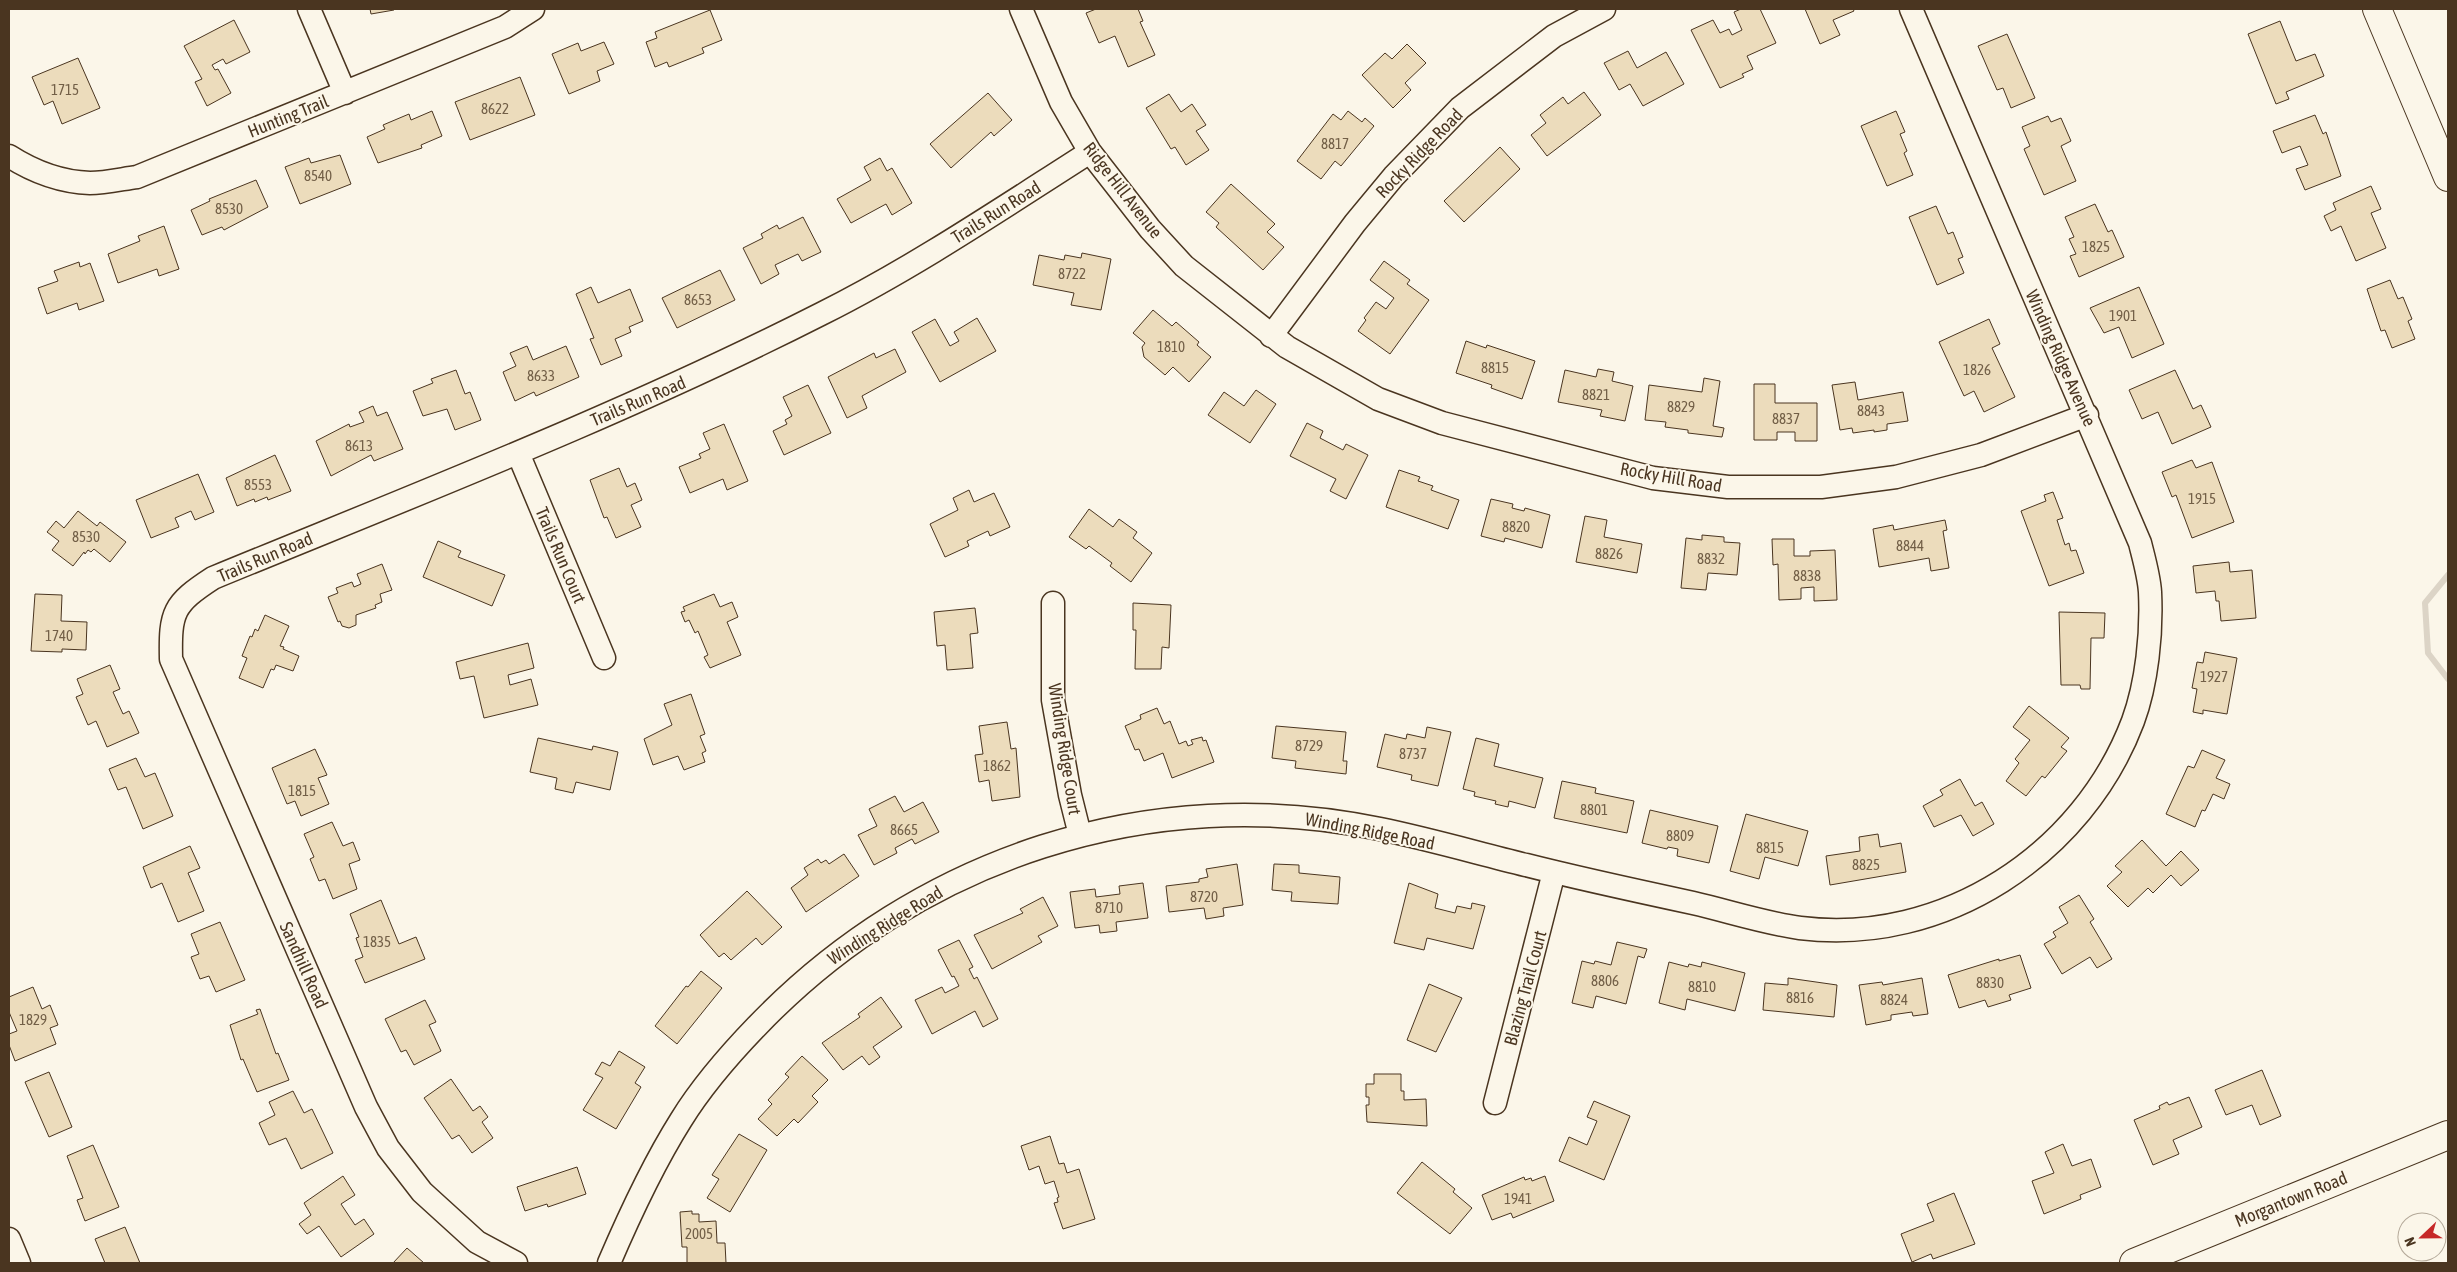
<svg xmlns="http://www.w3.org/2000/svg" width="2457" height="1272" font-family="'Asap Condensed',sans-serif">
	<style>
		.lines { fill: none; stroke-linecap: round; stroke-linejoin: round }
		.stream { stroke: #dcd4c6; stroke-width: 6 }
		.building { fill: #ecdcbc; stroke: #4a3520 }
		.minor-casing { stroke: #4a3520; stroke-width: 25 }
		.major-casing { stroke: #4a3520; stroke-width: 30 }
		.minor { stroke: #fbf6e9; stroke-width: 22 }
		.major { stroke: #fbf6e9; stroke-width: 28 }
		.labels { text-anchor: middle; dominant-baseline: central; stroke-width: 4; stroke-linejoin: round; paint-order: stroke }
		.number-label { font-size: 15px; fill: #725f47 }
		.street-label { font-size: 18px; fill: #4a3520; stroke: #fbf6e9 }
	</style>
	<rect width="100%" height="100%" fill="#fbf6e9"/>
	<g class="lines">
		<path class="stream" d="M2448,575L2425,603L2428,653L2448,679"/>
	</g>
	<path class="building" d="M370,9H394V10L371,14Z
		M1096,9H1138L1143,21L1140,22L1155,55L1128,67L1115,36L1099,43L1086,13Z
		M1741,9H1760L1776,43L1747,56L1753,69L1742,74L1744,77L1720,88L1691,30L1713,20L1720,33L1729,29L1732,35L1742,30L1734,12Z
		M1805,9H1853L1854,11L1833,20L1840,35L1820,44Z
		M710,10L722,40L702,48L704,53L669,67L667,62L655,67L646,42L657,38L655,32Z
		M234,20L250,52L226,64L223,59L212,65L215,70L218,69L231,93L207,106L195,82L202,79L184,46Z
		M2280,21L2296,61L2315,54L2324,76L2286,92L2289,99L2276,104L2248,34Z
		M2007,34L2035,98L2011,108L2003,88L1997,90L1978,46Z
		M604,42L614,64L597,71L600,81L569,94L552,54L578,43L581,51Z
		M1407,44L1426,63L1405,83L1411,90L1393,108L1362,75L1385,53L1392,59Z
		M1628,51L1637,68L1666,52L1684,84L1643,106L1630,84L1619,90L1604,63Z
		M78,58L100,108L62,124L53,101L44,105L32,77Z
		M520,77L535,115L470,140L455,102Z
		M1584,92L1601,115L1547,156L1531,135L1546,123L1540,115L1563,97L1568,104Z
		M988,93L1012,120L994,136L991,132L951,168L930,144Z
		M1169,94L1181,112L1192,104L1206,125L1196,131L1209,150L1186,165L1175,147L1171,149L1146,108Z
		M432,111L442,136L421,145L422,148L378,163L367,137L385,129L383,125L409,114L411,120Z
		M1348,111L1362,122L1365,118L1374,126L1341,166L1335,161L1321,179L1297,161L1333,114L1341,120Z
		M1896,111L1905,132L1900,134L1907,151L1904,153L1913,175L1887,186L1861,126Z
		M2315,115L2323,134L2326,132L2341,176L2305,190L2296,169L2308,165L2300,146L2282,153L2273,131Z
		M2048,116L2051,122L2061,118L2071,141L2061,146L2076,181L2044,195L2024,149L2030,146L2022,127Z
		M1500,147L1520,169L1464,222L1444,201Z
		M340,155L351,184L300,204L285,167L309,158L311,163Z
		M880,158L887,171L892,168L912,203L892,215L886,204L851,223L837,199L871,180L864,167Z
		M256,180L268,207L224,230L222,227L202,235L191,210L210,201L209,199Z
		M1231,184L1275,224L1267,232L1284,247L1263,270L1216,227L1219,223L1206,212Z
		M2371,186L2381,209L2371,213L2386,248L2356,261L2341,226L2331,231L2324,216L2336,210L2333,203Z
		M2095,204L2108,232L2112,230L2124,257L2079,277L2070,256L2076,254L2069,239L2074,237L2065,217Z
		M1936,206L1948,234L1953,232L1963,257L1958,259L1964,273L1937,285L1909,217Z
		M803,217L821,252L802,261L798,254L775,265L779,274L761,284L743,248L763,238L761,234L777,225L779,229Z
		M164,226L179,269L159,276L157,269L118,283L108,254L140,241L138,236Z
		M1082,253L1111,259L1101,310L1071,305L1074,293L1033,285L1039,255L1064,260L1065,255L1081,258Z
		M1384,261L1410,280L1407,284L1429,300L1390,354L1358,331L1366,320L1364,318L1376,302L1386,309L1394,298L1370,280Z
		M79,262L80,267L90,263L104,301L79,310L77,303L47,314L38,288L58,281L54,271Z
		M720,270L735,300L677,328L662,298Z
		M2390,280L2398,299L2403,297L2412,319L2408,321L2415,339L2392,348L2385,330L2381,331L2367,289Z
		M591,287L598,303L630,289L643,321L629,327L631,332L615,339L622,356L601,365L590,339L594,338L576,294Z
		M2139,287L2164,344L2132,358L2119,327L2104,333L2090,308Z
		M1153,310L1172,326L1176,322L1199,342L1197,345L1211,357L1189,382L1173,367L1165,375L1144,357L1142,347L1145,343L1133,333Z
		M977,318L996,351L940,382L912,332L935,319L950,346L959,341L954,332Z
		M1989,319L2000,344L1992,348L2015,397L1984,412L1974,391L1964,396L1939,342Z
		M1466,341L1486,348L1487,345L1535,361L1522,399L1491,388L1492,385L1456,373Z
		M527,346L533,360L566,346L579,377L536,396L534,392L515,401L503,372L516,366L510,353Z
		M895,349L906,372L862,396L867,408L847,418L828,377L874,353L876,358Z
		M1598,369L1614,372L1612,381L1633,386L1625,421L1600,416L1602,410L1558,402L1565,370L1596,377Z
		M456,370L465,394L470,392L481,420L455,430L447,409L423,416L413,391L433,383L431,379Z
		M2175,370L2193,409L2201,405L2211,427L2172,444L2158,412L2142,419L2129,390Z
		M1704,378L1720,381L1713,426L1724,428L1722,437L1688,433V430L1665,427L1666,422L1645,420L1649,385L1702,392Z
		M1855,382L1858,400L1903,392L1908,421L1887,424V430L1874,432V430L1853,433L1852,428L1840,430L1832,385Z
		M1754,384H1775V403H1817V441H1795V432H1777V440H1754Z
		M808,385L831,433L784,455L773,431L787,424L785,420L792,416L783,397Z
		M1256,390L1276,404L1250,443L1208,415L1224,392L1244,406Z
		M373,406L377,416L387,412L403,449L374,461L371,455L331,476L316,441L349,424L350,427L364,422L359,412Z
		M1307,423L1323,431L1320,438L1343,450L1346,444L1368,455L1346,499L1330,491L1336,479L1290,456Z
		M724,424L748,481L727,490L723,479L690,493L679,467L701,458L699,454L710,449L703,433Z
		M275,455L291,491L268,500L267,497L255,502L254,499L237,506L226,478Z
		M2192,460L2196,468L2212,462L2234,522L2192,538L2176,495L2172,497L2162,472Z
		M619,468L627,487L635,483L642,500L631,505L641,527L616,538L607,517L604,518L590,480Z
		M1399,470L1420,477L1418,481L1433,486L1431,490L1459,500L1448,529L1386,507Z
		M198,474L214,512L195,520L191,511L175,518L179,527L151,538L136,500Z
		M969,490L974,502L994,493L1010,527L990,536L988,531L967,541L969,546L945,557L930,524L958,510L953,498Z
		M2053,492L2063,518L2057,520L2065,545L2069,543L2071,551L2076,550L2084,573L2049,586L2021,511L2046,501L2044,495Z
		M1491,499L1513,504L1512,508L1524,511L1525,508L1550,515L1542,548L1505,538L1504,542L1481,536Z
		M1089,509L1113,527L1119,519L1137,532L1133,538L1152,553L1131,582L1110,566L1112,563L1089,546L1086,549L1069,537Z
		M78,511L97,526L100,522L126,542L110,562L94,549L91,552L88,550L85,554L84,552L73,566L52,550L59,541L47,532L56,521L64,528Z
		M1585,516L1607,520L1604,537L1642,544L1637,573L1576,562Z
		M1945,520L1947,530L1943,531L1949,568L1931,571L1929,558L1879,567L1873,529L1893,525L1894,530Z
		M1702,535L1724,537V542L1740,543L1737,575L1708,573L1706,590L1681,588L1686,538L1702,540Z
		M1772,539H1794V556H1810V551L1835,550L1837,600L1814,601V587L1801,588V599L1779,600L1778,564L1773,565Z
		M438,541L461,551L458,557L505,575L492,606L423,577Z
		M2229,562L2230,572L2252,570L2256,618L2221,621L2219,601H2216L2215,591L2196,593L2193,566Z
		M382,564L392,590L380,594L382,602L375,605L376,608L356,615V625L349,628L342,626L340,621L338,622L328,597L338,593L336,588L352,582L354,587L361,584L357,574Z
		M35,594L62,595L61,621L87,622L86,650L62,649V652L31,651Z
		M714,594L720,607L732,602L738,617L727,622L741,655L710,668L704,657L708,655L698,631L695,633L689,620L685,622L681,612L685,611L683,607Z
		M1133,603L1171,605L1169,648L1162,647L1161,669H1135L1136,630H1133Z
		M975,608L978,633L970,634L973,668L947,670L945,645L937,646L934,612Z
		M2059,612L2105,613L2104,638H2091L2090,689H2081L2080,685H2061Z
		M265,615L289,626L280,646L284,647L283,649L299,656L293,671L276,665L274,670L271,669L263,688L239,678L247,658L242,656L250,636L252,637L255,629L258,631Z
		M528,643L534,668L508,675L510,685L531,679L538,705L484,718L474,676L460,679L456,662Z
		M2205,652L2237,658L2227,714L2203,710V714L2193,712L2197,689L2192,688L2197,662L2203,663Z
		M110,665L120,689L113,692L123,714L129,711L139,733L107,747L96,721L88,725L76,697L83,694L77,679Z
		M691,694L705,734L700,736L706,751L702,753L705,762L684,770L678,756L653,765L644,739L672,725L664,704Z
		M2029,706L2069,738L2061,747L2067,751L2045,778L2042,776L2026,796L2006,781L2019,763L2015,759L2030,740L2013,727Z
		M1157,708L1164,724L1170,721L1179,744L1186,741L1188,746L1193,744L1191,740L1202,737L1203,741L1206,740L1214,762L1172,778L1163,753L1144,761L1139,749L1135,750L1125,726L1141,719L1140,715Z
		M1007,722L1011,749L1016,748L1020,797L992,801L989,780L979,782L975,755L983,754L979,726Z
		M1276,726L1346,732L1343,761H1347L1346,774L1295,768L1296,761L1272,758Z
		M1427,727L1451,732L1438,786L1411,780L1412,775L1377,767L1385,734L1406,739L1407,734L1425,738Z
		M538,738L592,750L593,746L618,752L610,790L576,782L573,793L555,789L557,778L530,772Z
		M1476,738L1499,744L1494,766L1543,778L1535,808L1509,801L1508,807L1495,804L1496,801L1474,796L1475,792L1463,789Z
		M315,749L327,775L318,778L329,804L301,816L295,801L287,804L272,768Z
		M2202,750L2225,760L2216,778L2230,784L2224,799L2213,794L2205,811L2202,810L2195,827L2166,814L2188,766L2194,768Z
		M136,758L145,777L155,773L173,816L143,829L126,787L118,790L109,769Z
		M1960,779L1975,806L1982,802L1994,824L1973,836L1961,815L1934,827L1923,806L1943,795L1940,790Z
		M1562,781L1596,788L1595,793L1634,801L1627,833L1554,818Z
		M895,796L904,812L923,802L939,832L915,844L912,839L895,848L897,853L874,865L858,835L877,826L869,809Z
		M1650,810L1718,826L1709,863L1677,856L1678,849L1668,847L1667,849L1642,843Z
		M1746,814L1808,831L1798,866L1765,857L1759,879L1730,871Z
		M332,822L343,846L353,842L360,860L349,864L357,889L333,899L325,879L319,881L310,859L314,857L304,834Z
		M1878,834L1880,847L1901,843L1906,872L1830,885L1826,856L1860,851L1859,837Z
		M2142,840L2166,866L2181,851L2199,870L2181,886L2171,875L2153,893L2148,888L2128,907L2107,886L2122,872L2115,866Z
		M190,846L200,868L188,873L204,911L178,922L162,883L151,888L143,867Z
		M844,854L859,876L806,912L791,888L808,875L804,868L818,859L821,863L826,860L829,864Z
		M1237,864L1243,905L1223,908L1224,916L1206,919L1204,908L1169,912L1166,886L1199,882V879L1208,877L1206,869Z
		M1274,864L1299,865V873L1340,877L1338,904L1291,901L1292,892L1272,890Z
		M1143,883L1148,918L1116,922L1117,931L1100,933L1099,925L1075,928L1070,892L1095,889L1096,897L1120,894L1119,886Z
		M1409,883L1438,894L1435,908L1455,913L1457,906L1471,909L1472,903L1485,906L1473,949L1427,938L1424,950L1394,943Z
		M747,891L782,927L762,945L756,938L731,960L724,953L719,957L700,935Z
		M2079,895L2094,919L2090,922L2112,959L2097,968L2090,957L2062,974L2044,944L2056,937L2053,932L2068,923L2059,907Z
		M1043,897L1058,926L1038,936L1042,942L992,969L974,935L1023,913L1020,909Z
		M381,900L399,944L416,937L425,959L365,983L355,960L363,957L356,938L359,937L350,914Z
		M220,922L245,980L216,992L209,976L200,979L191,957L199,954L191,934Z
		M959,940L973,967L969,969L974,979L977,977L998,1019L983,1027L975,1011L932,1034L915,1000L942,987L945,993L959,986L954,976L952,977L938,950Z
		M1617,942L1647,949L1644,958L1638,956L1626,1004L1596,996L1593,1008L1572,1003L1582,961L1594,964L1595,961L1611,965Z
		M2020,955L2031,988L2009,995L2011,1000L1988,1007L1985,1000L1959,1008L1948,975L1999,959V961Z
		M1669,962L1688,967L1689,964L1701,967L1702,962L1745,973L1735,1011L1687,999L1685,1010L1659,1003Z
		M701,971L722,988L677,1044L655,1026L686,986L688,987Z
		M1788,978L1837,985L1834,1017L1763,1010L1765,983L1788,985Z
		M1922,978L1928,1014L1913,1016L1912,1012L1891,1015V1020L1866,1025L1859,985L1882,982L1883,985Z
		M1429,984L1462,998L1436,1052L1407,1040Z
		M33,987L42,1009L50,1005L58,1025L50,1028L56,1044L15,1061L9,1045V1034L17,1031L9,1012V997Z
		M881,997L902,1027L873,1047L880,1057L869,1065L862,1056L843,1070L822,1043L860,1017L858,1014Z
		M425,1000L436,1022L429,1025L441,1051L414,1065L406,1050L401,1052L385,1019Z
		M260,1009L276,1054L278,1053L289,1080L257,1092L243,1059L241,1060L230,1025L258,1014L256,1010Z
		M619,1051L645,1067L635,1083L641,1087L616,1129L583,1110L603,1078L595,1074L602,1062L610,1066Z
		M802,1056L828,1080L812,1096L818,1102L798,1123L794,1119L777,1136L758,1119L772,1104L768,1100L789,1077L785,1074Z
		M2262,1070L2281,1116L2260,1125L2252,1105L2226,1115L2215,1090Z
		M49,1072L72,1127L49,1137L25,1082Z
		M1374,1074H1401V1091H1404V1100L1426,1099L1427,1126L1367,1122L1366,1105H1369V1097H1366V1084H1374Z
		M451,1079L473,1111L480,1106L488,1117L482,1122L493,1138L472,1153L459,1135L452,1139L424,1098Z
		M293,1091L304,1113L312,1109L333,1153L301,1169L286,1138L269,1145L259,1123L275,1115L269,1102Z
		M2189,1097L2202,1127L2173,1140L2179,1154L2153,1165L2134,1120L2160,1109L2159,1106L2167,1102L2169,1105Z
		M1594,1101L1630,1116L1604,1180L1559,1161L1569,1137L1587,1145L1597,1121L1587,1117Z
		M739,1134L767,1150L730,1212L707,1198L719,1179L712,1175Z
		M1050,1136L1059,1164L1064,1163L1067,1173L1079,1169L1095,1219L1063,1229L1054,1203L1058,1202L1057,1198L1059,1197L1054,1181L1045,1184L1039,1166L1029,1170L1021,1146Z
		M2063,1144L2072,1166L2091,1159L2101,1187L2080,1195L2081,1199L2044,1214L2032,1181L2054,1173L2045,1152Z
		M93,1145L119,1207L85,1221L77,1200L83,1198L67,1156Z
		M1422,1162L1455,1189L1453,1192L1472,1208L1450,1234L1397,1193Z
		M577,1167L586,1194L548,1207L547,1204L525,1211L517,1187Z
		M343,1176L355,1195L341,1204L355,1225L364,1219L374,1234L341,1257L319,1226L307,1234L299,1224L311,1215L304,1203Z
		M1545,1176L1554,1201L1513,1218L1511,1213L1492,1220L1482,1195L1524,1177L1525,1180L1531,1178L1532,1181Z
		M1954,1193L1975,1244L1933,1259L1931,1254L1912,1262L1901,1234L1934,1221L1927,1204Z
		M692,1211V1214H699V1222L716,1221L717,1243H725L726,1263H687V1247H682L680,1212Z
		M125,1227L140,1263H105L95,1239Z
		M407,1248L424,1263H393Z"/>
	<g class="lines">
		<defs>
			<path id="minor" d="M309,9L345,93
				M1021,9L1061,102L1090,152L1150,229L1184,266L1287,347L1378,399L1442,423L1653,478L1728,487H1821L1896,477L1981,455L2087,415
				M9,156C34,172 60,182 90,183C105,183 122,179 137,177L505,27L533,9
				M1271,336L1355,223L1394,176L1460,108L1554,36L1604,9
				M518,453L604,658
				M1053,603V700L1070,795L1080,835
				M1495,1103L1554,872
				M9,1239L19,1263
				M516,1263L477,1242L422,1192L388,1148L366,1107L171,659C170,612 173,604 213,578C417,494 624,414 821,314C915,267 1002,208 1090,152
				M609,1263C630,1214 652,1166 681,1120C702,1086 729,1055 757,1026C918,858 1150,781 1380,829C1429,839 1477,853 1526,865C1581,879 1637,891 1693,903C1728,911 1764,923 1800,928C1944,946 2083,854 2133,721C2147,683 2152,633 2150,592C2149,576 2144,559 2140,543L1911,9"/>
			<path id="major" d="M2377,9L2448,177
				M2134,1263L2448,1135"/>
		</defs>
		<use href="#minor" class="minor-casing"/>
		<use href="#major" class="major-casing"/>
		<use href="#minor" class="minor"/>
		<use href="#major" class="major"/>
	</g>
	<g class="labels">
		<g class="number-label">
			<text x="65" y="89">1715</text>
			<text x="495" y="108">8622</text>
			<text x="1335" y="143">8817</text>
			<text x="318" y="175">8540</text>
			<text x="229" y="208">8530</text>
			<text x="2096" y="246">1825</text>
			<text x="1072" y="273">8722</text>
			<text x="698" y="299">8653</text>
			<text x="2123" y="315">1901</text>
			<text x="1171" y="346">1810</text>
			<text x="1495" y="367">8815</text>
			<text x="1977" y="369">1826</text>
			<text x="541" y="375">8633</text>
			<text x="1596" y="394">8821</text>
			<text x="1681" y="406">8829</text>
			<text x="1871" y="410">8843</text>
			<text x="1786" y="418">8837</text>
			<text x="359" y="445">8613</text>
			<text x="258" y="484">8553</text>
			<text x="2202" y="498">1915</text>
			<text x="1516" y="526">8820</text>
			<text x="86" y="536">8530</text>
			<text x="1910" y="545">8844</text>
			<text x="1609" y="553">8826</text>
			<text x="1711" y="558">8832</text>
			<text x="1807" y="575">8838</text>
			<text x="59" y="635">1740</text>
			<text x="2214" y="676">1927</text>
			<text x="1309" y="745">8729</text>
			<text x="1413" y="753">8737</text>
			<text x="997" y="765">1862</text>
			<text x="302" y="790">1815</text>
			<text x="1594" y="809">8801</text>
			<text x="904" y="829">8665</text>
			<text x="1680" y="835">8809</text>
			<text x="1770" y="847">8815</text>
			<text x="1866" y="864">8825</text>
			<text x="1204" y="896">8720</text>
			<text x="1109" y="907">8710</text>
			<text x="377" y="941">1835</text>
			<text x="1605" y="980">8806</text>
			<text x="1990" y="982">8830</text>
			<text x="1702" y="986">8810</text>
			<text x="1800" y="997">8816</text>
			<text x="1894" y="999">8824</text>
			<text x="33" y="1019">1829</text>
			<text x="1518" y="1198">1941</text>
			<text x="699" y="1233">2005</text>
		</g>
		<g class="street-label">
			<text transform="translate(288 116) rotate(-22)">Hunting Trail</text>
			<text transform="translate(1419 153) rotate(-46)">Rocky Ridge Road</text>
			<text transform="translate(1123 190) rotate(52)">Ridge Hill Avenue</text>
			<text transform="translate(996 212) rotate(-32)">Trails Run Road</text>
			<text transform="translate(2061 358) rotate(66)">Winding Ridge Avenue</text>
			<text transform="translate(638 401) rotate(-23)">Trails Run Road</text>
			<text transform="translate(1671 477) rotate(10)">Rocky Hill Road</text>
			<text transform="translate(561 555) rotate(67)">Trails Run Court</text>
			<text transform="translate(265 557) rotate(-23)">Trails Run Road</text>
			<text transform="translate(1065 749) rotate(81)">Winding Ridge Court</text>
			<text transform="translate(1370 831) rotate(11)">Winding Ridge Road</text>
			<text transform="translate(885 925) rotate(-32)">Winding Ridge Road</text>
			<text transform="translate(304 965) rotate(66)">Sandhill Road</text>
			<text transform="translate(1525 988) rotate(-75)">Blazing Trail Court</text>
			<text transform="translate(2291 1199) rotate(-22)">Morgantown Road</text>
		</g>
	</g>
	<rect width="2457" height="1272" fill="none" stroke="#4a3520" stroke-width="20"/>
	<g transform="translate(2422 1237) rotate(248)"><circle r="24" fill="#fbf6e9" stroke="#b4a999"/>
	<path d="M0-4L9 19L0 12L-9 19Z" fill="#c62828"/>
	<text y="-8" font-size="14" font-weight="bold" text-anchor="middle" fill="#4a3520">N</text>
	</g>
</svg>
